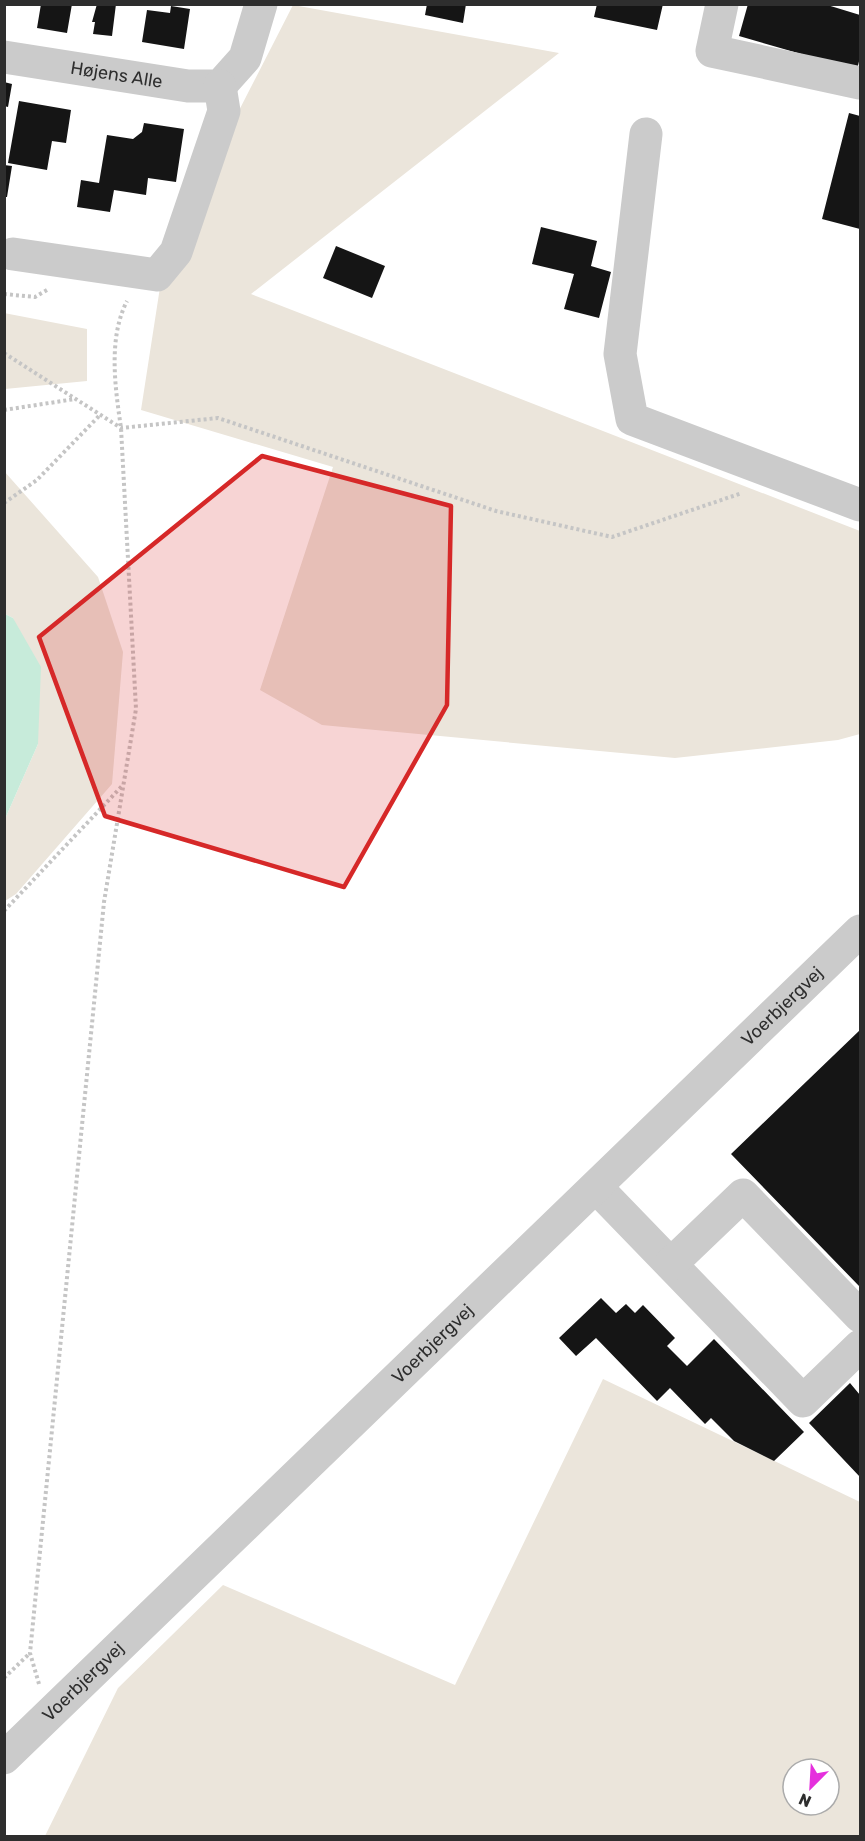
<svg xmlns="http://www.w3.org/2000/svg" width="865" height="1841" font-family="Rubik,sans-serif">
	<style>
		.green { fill: #ebe5db; fill-rule: evenodd }
		.water { fill: #c7ebda }
		.building { fill: #151515 }
		.lines { fill: none; stroke-linecap: round; stroke-linejoin: round }
		.path { stroke: #c5c5c5; stroke-width: 4; stroke-dasharray: 3 3; stroke-linecap: butt }
		.minor { stroke: #cbcbcb; stroke-width: 33 }
		.marked { fill: #d62828; fill-opacity: 0.2; stroke: #d62828; stroke-width: 4.5; stroke-linejoin: round }
		.labels { text-anchor: middle; dominant-baseline: central; stroke-width: 6; stroke-linejoin: round; paint-order: stroke }
		.street-label { font-size: 18px; fill: #2e2e2e; stroke: #fff }
	</style>
	<rect width="100%" height="100%" fill="#fff"/>
	<path class="green" d="M293,5L559,53L251,294L860,531V734L838,740L675,758L322,725L260,690L333,467L141,410L165,255Z
		M4,313L87,329V381L5,389Z
		M4,471L98,577L123,652L112,784L16,894L5,901V819L38,744L13,618L5,614Z
		M603,1379L860,1502V1836H45L118,1688L223,1585L455,1685ZM793,1769H829V1805H793Z"/>
	<path class="water" d="M5,614L13,618L41,667L38,744L5,819Z"/>
	<path class="building" d="M41,4H72L67,33L37,28Z
		M97,4H116L112,36L93,34L95,22H92Z
		M427,4H466L463,23L425,15Z
		M597,4H663L657,30L594,17Z
		M748,4H824L860,15V57L857,70L739,36Z
		M171,6L190,9L184,49L142,42L147,10L170,13Z
		M4,82L12,84L8,107L4,106Z
		M19,101L71,110L66,143L52,141L47,170L8,163Z
		M849,113L860,116V229L822,219Z
		M144,123L184,129L176,182L148,178L146,195L114,190L110,212L77,207L81,180L99,183L107,135L133,139L142,132Z
		M4,165L12,166L7,197H4Z
		M541,227L597,241L591,266L611,272L599,318L564,309L574,274L532,264Z
		M336,246L385,266L372,298L323,278Z
		M860,1030V1287L731,1154Z
		M601,1298L616,1313L626,1304L635,1313L643,1305L675,1338L667,1346L687,1366L714,1339L804,1432L774,1461L734,1441L711,1418L705,1424L670,1388L657,1401L596,1338L576,1356L559,1338Z
		M850,1383L860,1395V1477L809,1423Z"/>
	<g class="lines">
		<path class="path" d="M4,294L35,297L47,290
			M4,353L121,428L218,418L496,511L612,537L742,493
			M4,410L75,399
			M4,503L37,480L100,415
			M4,911L123,785
			M4,1678L29,1654
			M39,1684L30,1653L104,902L136,709L121,428C115,387 108,338 127,301"/>
		<g class="minor">
			<path d="M722,4L712,51L860,83"/>
			<path id="s1" d="M4,57L188,86H220L245,58L261,4"/>
			<path d="M646,134L620,354L632,419L860,505"/>
			<path d="M13,254L157,275L176,252L224,111L220,86"/>
			<path d="M596,1187L803,1401L860,1346"/>
			<path d="M671,1264L743,1195L860,1316"/>
			<path id="s2" d="M4,1758L860,931"/>
		</g>
	</g>
	<path class="marked" d="M262,456L451,506L447,705L344,887L105,816L39,637Z"/>
	<g class="labels">
		<g class="street-label">
			<text stroke="none"><textPath href="#s1" startOffset="114">Højens Alle</textPath></text>
			<text stroke="none"><textPath href="#s2" startOffset="1082">Voerbjergvej</textPath></text>
			<text stroke="none"><textPath href="#s2" startOffset="596">Voerbjergvej</textPath></text>
			<text stroke="none"><textPath href="#s2" startOffset="110">Voerbjergvej</textPath></text>
		</g>
	</g>
	<rect width="865" height="1841" fill="none" stroke="#2e2e2e" stroke-width="12"/>
	<g transform="translate(811 1787) rotate(204)"><circle r="28" fill="#ffffff" stroke="#ababab" stroke-width="1.5"/>
	<path d="M0-4.5L10 22L0 15L-10 22Z" fill="#e52fdd"/>
	<text y="-9" font-size="16" font-weight="bold" text-anchor="middle" fill="#2e2e2e">N</text>
	</g>
</svg>
